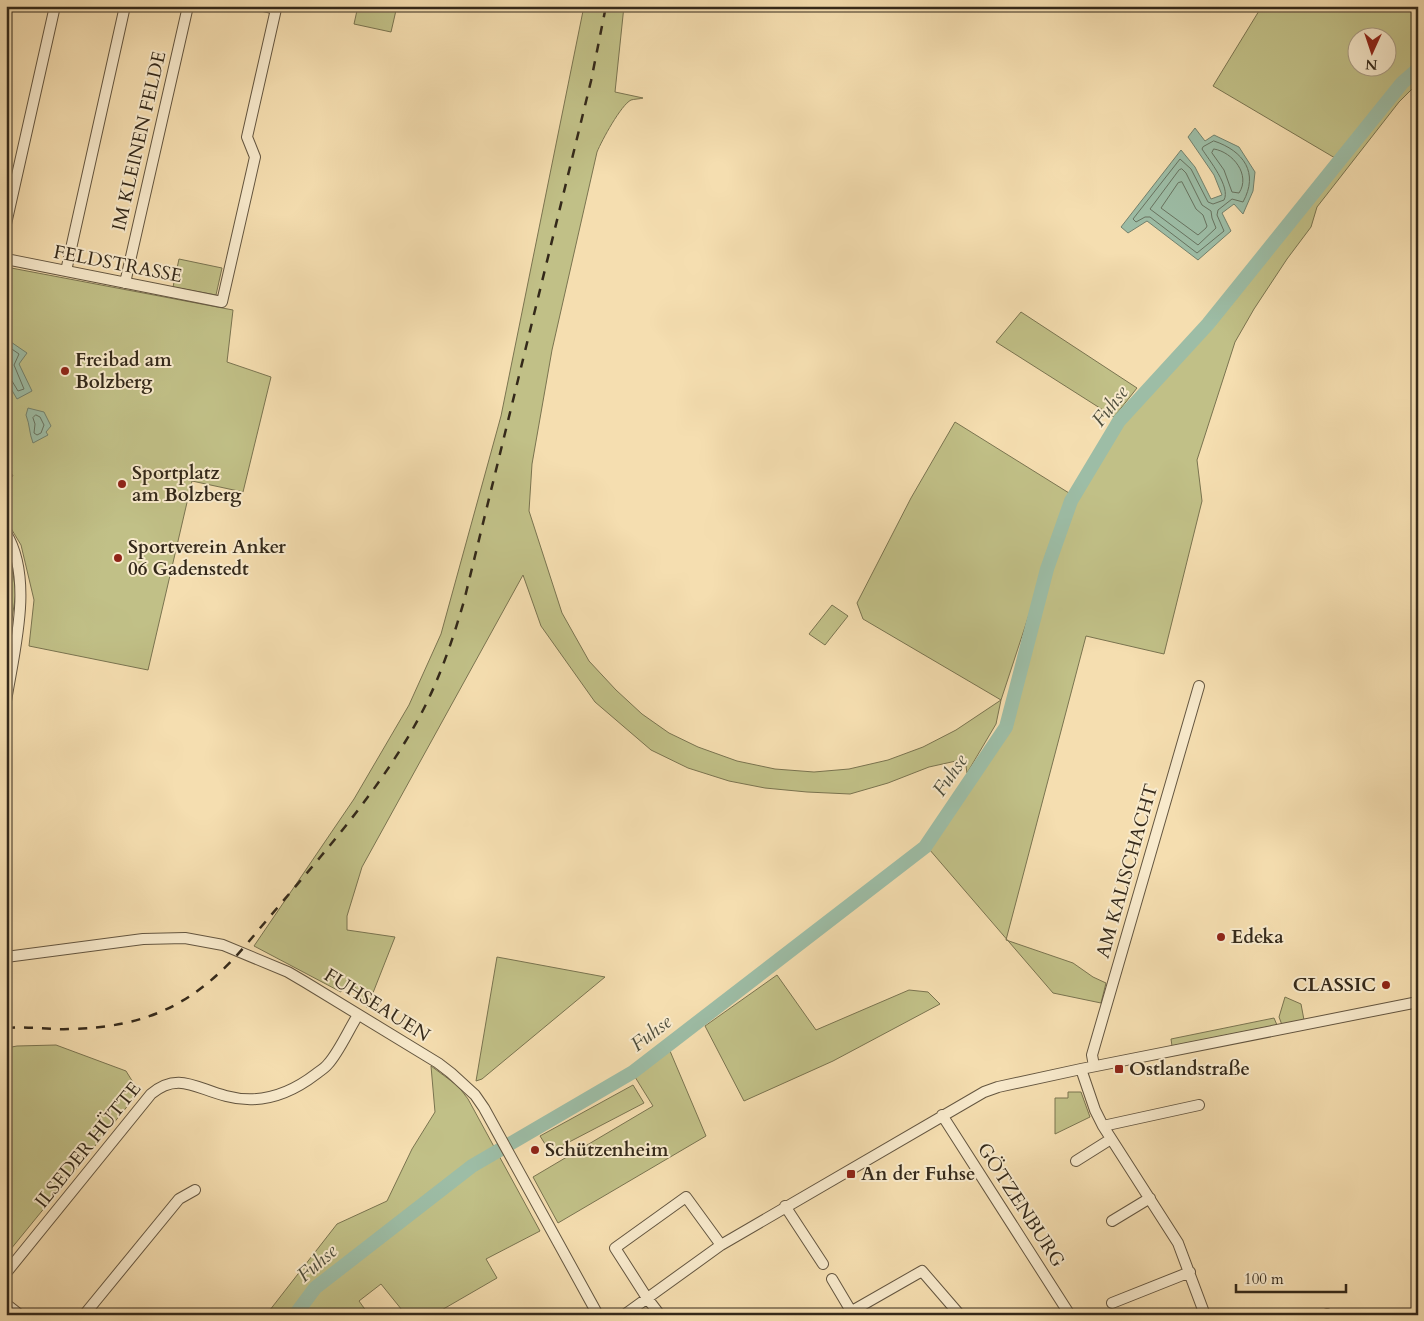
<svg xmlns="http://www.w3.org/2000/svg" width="1424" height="1321" font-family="Cardo,serif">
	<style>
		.green { fill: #c1c087; stroke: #7a7450; fill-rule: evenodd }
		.water { fill: #9dbda6; stroke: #73826e }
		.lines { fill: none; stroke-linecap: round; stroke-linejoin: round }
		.shore { stroke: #687360; stroke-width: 1 }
		.river { stroke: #9dbda6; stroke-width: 14 }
		.minor-casing { stroke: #645640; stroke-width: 12 }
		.minor { stroke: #f8eacc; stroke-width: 10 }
		.rail { stroke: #34291a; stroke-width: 2.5; stroke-dasharray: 9 9; stroke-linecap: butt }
		.poi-dot { fill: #8f2418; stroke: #f8eacc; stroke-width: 2 }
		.labels { text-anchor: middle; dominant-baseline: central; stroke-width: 4; stroke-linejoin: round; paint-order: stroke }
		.street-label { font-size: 19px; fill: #34291a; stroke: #f8eacc }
		.poi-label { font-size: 19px; font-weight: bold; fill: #34291a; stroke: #f8eacc; text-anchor: start }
		.water-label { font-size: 20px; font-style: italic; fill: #4e4e3d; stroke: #f8eacc }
	</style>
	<rect width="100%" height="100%" fill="#f5deb0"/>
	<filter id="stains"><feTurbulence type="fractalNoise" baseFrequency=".004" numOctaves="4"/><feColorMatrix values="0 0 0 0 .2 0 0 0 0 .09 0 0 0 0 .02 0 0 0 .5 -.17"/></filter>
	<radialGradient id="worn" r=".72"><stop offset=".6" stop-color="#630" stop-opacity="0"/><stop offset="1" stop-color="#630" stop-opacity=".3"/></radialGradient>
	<path class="green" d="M358,6H397L391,32L354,24Z
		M584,6H624L615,92L643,98C640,99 634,99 631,100C621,105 602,140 597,152L552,350L532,464L529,511L562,613L589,661L616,690L642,714L669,733L698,747L737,761L775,769L814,772L849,769L888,760L923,747L956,730L1001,700L863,619L857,603L911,498L955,422L1069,493L1001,700L996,724L967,773L965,759L929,767L888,783L850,794L807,792L765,788L729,781L688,768L651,750L595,702L541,626L523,575L362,867L347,916V930L395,937L367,1008L354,985L343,987L341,992L254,946L354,799L409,705L441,634L501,416Z
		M1262,6H1418V64L1408,73L1367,124L1335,158L1213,86ZM1356,38H1386V68H1356Z
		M1418,74V83L1399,102L1317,207L1311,227L1287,259L1254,309L1235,342L1197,460L1202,501L1164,654L1086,636L1006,940L1073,963L1093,977L1106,983L1101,1003L1053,993L929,849L1008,728L1051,571L1073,508L1125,420L1219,319L1348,154L1409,82Z
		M179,259L222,268L216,295L173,287Z
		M6,267L233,310L227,362L271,377L243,492L192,481L148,670L29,646L34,600L21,545L6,520V480L13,476L6,464Z
		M1021,312L1137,388L1114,417L996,342Z
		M6,544L9,549L16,592L6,659Z
		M832,605L848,616L825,645L809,634Z
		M497,957L605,977L482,1079L476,1081Z
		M777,975L816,1030L909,990L928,992L940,1004L833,1061L744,1101L705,1026Z
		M1285,997L1301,1004L1304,1020L1282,1025L1279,1017Z
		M1274,1018L1277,1025L1172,1046L1171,1039Z
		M56,1045L126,1071L139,1092L6,1255V1048L17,1046Z
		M670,1051L706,1136L558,1223L533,1177L653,1106L635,1077Z
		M431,1066L458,1086L468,1099L540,1231L486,1259L497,1278L433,1315H406L381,1284L359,1301L369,1315H266L337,1224L387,1201L412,1149L435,1112Z
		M633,1085L644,1103L550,1152L540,1136Z
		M1068,1092H1081L1090,1117L1055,1134V1098H1068Z"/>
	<path class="water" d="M1195,128L1205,141L1214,135L1239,147L1255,172L1253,191L1243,214L1234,204L1222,213L1231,231L1198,260L1147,221L1128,233L1121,227L1181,150L1195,167L1211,199L1222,195L1214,175L1188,137Z
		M8,340L27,353L19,364L32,391L17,399L6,380V341Z
		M28,408L44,412L51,426L46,432L48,435L33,443C29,433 30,425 26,415Z"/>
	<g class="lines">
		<path class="shore" d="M1214,141C1244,151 1259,173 1243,202L1232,199L1218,210L1217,215L1224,231L1197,253L1150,217H1145L1136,222L1133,219L1180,159L1191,169L1208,202L1213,204L1224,200C1231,187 1209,160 1202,149L1203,147Z
			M1214,149C1233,152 1251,175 1239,193L1232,192L1224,170L1212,153Z
			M1182,169L1186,173L1202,205L1211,211L1212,218L1216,228L1198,245L1150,209L1179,170Z
			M1182,182L1196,209L1203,215L1207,226L1206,228L1198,235L1161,208L1178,183Z
			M6,345L19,354L14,365L24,389L18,391L12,381L6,379
			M36,415L40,417L44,425L41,433L37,435L34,433L35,424L33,418Z"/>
		<path class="river" d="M295,1315L315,1288L472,1166L633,1072L925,847L1006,727L1047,569L1071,501L1119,421L1208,324L1402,83L1418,69"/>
		<defs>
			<path id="minor" d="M6,224L55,6
				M6,259L222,302L255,157L247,137L276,9L263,6
				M66,271L125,6
				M125,283L188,6
				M6,533C34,579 14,651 6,701
				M6,957L143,939L185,938L223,945L288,972L305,982L438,1063L451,1073L475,1095L484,1108L598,1315
				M1094,1066L1092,1055L1199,686
				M1081,1069L1095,1110L1103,1126L1178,1243L1205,1315
				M942,1115L1070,1315
				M1103,1126L1199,1105
				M1076,1161L1111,1139
				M785,1206L823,1264
				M1112,1221L1150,1198
				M6,1273L151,1094C178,1071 197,1089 226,1096C259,1105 290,1094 316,1074C320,1071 325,1068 328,1064C339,1052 349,1029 358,1015
				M832,1279L851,1311
				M1112,1303L1190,1272
				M6,1304L20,1315
				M84,1315L179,1199L195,1190
				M624,1315L721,1245L984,1092L998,1087L1081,1069L1418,1002
				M660,1315L647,1298L615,1248L686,1197L721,1245
				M845,1315L922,1271L960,1315
				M1325,1315L1327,1314"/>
		</defs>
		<use href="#minor" class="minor-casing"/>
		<use href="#minor" class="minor"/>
		<path class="rail" d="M6,1028C28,1026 49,1030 71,1029C149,1027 196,1003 246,945C307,871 376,799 421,714C440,678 453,639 464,601L591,81L606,6"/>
	</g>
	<g class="poi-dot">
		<circle cx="65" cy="371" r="5"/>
		<circle cx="122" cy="484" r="5"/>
		<circle cx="118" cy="558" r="5"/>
		<circle cx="1221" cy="937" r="5"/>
		<circle cx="1386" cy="985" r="5"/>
		<rect x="1114" y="1064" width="10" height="10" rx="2.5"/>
		<circle cx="535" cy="1150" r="5"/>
		<rect x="846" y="1169" width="10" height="10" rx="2.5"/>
	</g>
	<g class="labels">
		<g class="street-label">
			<text transform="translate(139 141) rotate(-77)">IM KLEINEN FELDE</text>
			<text transform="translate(118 264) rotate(11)">FELDSTRASSE</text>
			<text transform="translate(1127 871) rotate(-74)">AM KALISCHACHT</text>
			<text transform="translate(377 1005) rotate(32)">FUHSEAUEN</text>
			<text transform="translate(88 1145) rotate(-51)">ILSEDER HÜTTE</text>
			<text transform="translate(1021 1205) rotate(57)">GÖTZENBURG</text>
		</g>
		<g class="poi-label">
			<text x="75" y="360">Freibad am<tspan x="75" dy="22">Bolzberg</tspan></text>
			<text x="132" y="473">Sportplatz<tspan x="132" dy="22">am Bolzberg</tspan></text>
			<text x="128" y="547">Sportverein Anker<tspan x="128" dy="22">06 Gadenstedt</tspan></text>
			<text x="1231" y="937">Edeka</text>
			<text x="1376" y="985" text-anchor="end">CLASSIC</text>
			<text x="1129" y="1069">Ostlandstraße</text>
			<text x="545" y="1150">Schützenheim</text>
			<text x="861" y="1174">An der Fuhse</text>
		</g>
		<g class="water-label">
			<text transform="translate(1110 406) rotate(-52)">Fuhse</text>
			<text transform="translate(950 775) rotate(-56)">Fuhse</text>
			<text transform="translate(651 1033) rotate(-38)">Fuhse</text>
			<text transform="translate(317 1263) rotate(-41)">Fuhse</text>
		</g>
	</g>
	<rect width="1424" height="1321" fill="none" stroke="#f5deb0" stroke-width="25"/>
	<rect x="8" y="8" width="1409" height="1306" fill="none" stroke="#34291a" stroke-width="2.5"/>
	<rect x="12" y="12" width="1399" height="1296" fill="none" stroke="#34291a"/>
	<g transform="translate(1372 52) rotate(183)"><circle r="24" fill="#f8eacc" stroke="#aa9d85"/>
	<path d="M0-4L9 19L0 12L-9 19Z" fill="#8f2418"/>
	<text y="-8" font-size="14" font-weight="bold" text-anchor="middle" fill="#34291a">N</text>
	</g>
	<path d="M1236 1284v8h110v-8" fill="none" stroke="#34291a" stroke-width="2.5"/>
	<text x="1244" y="1284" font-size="15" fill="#34291a" stroke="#f8eacc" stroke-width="4" paint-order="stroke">100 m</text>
	<rect width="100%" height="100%" filter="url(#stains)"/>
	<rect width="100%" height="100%" fill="url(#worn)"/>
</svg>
